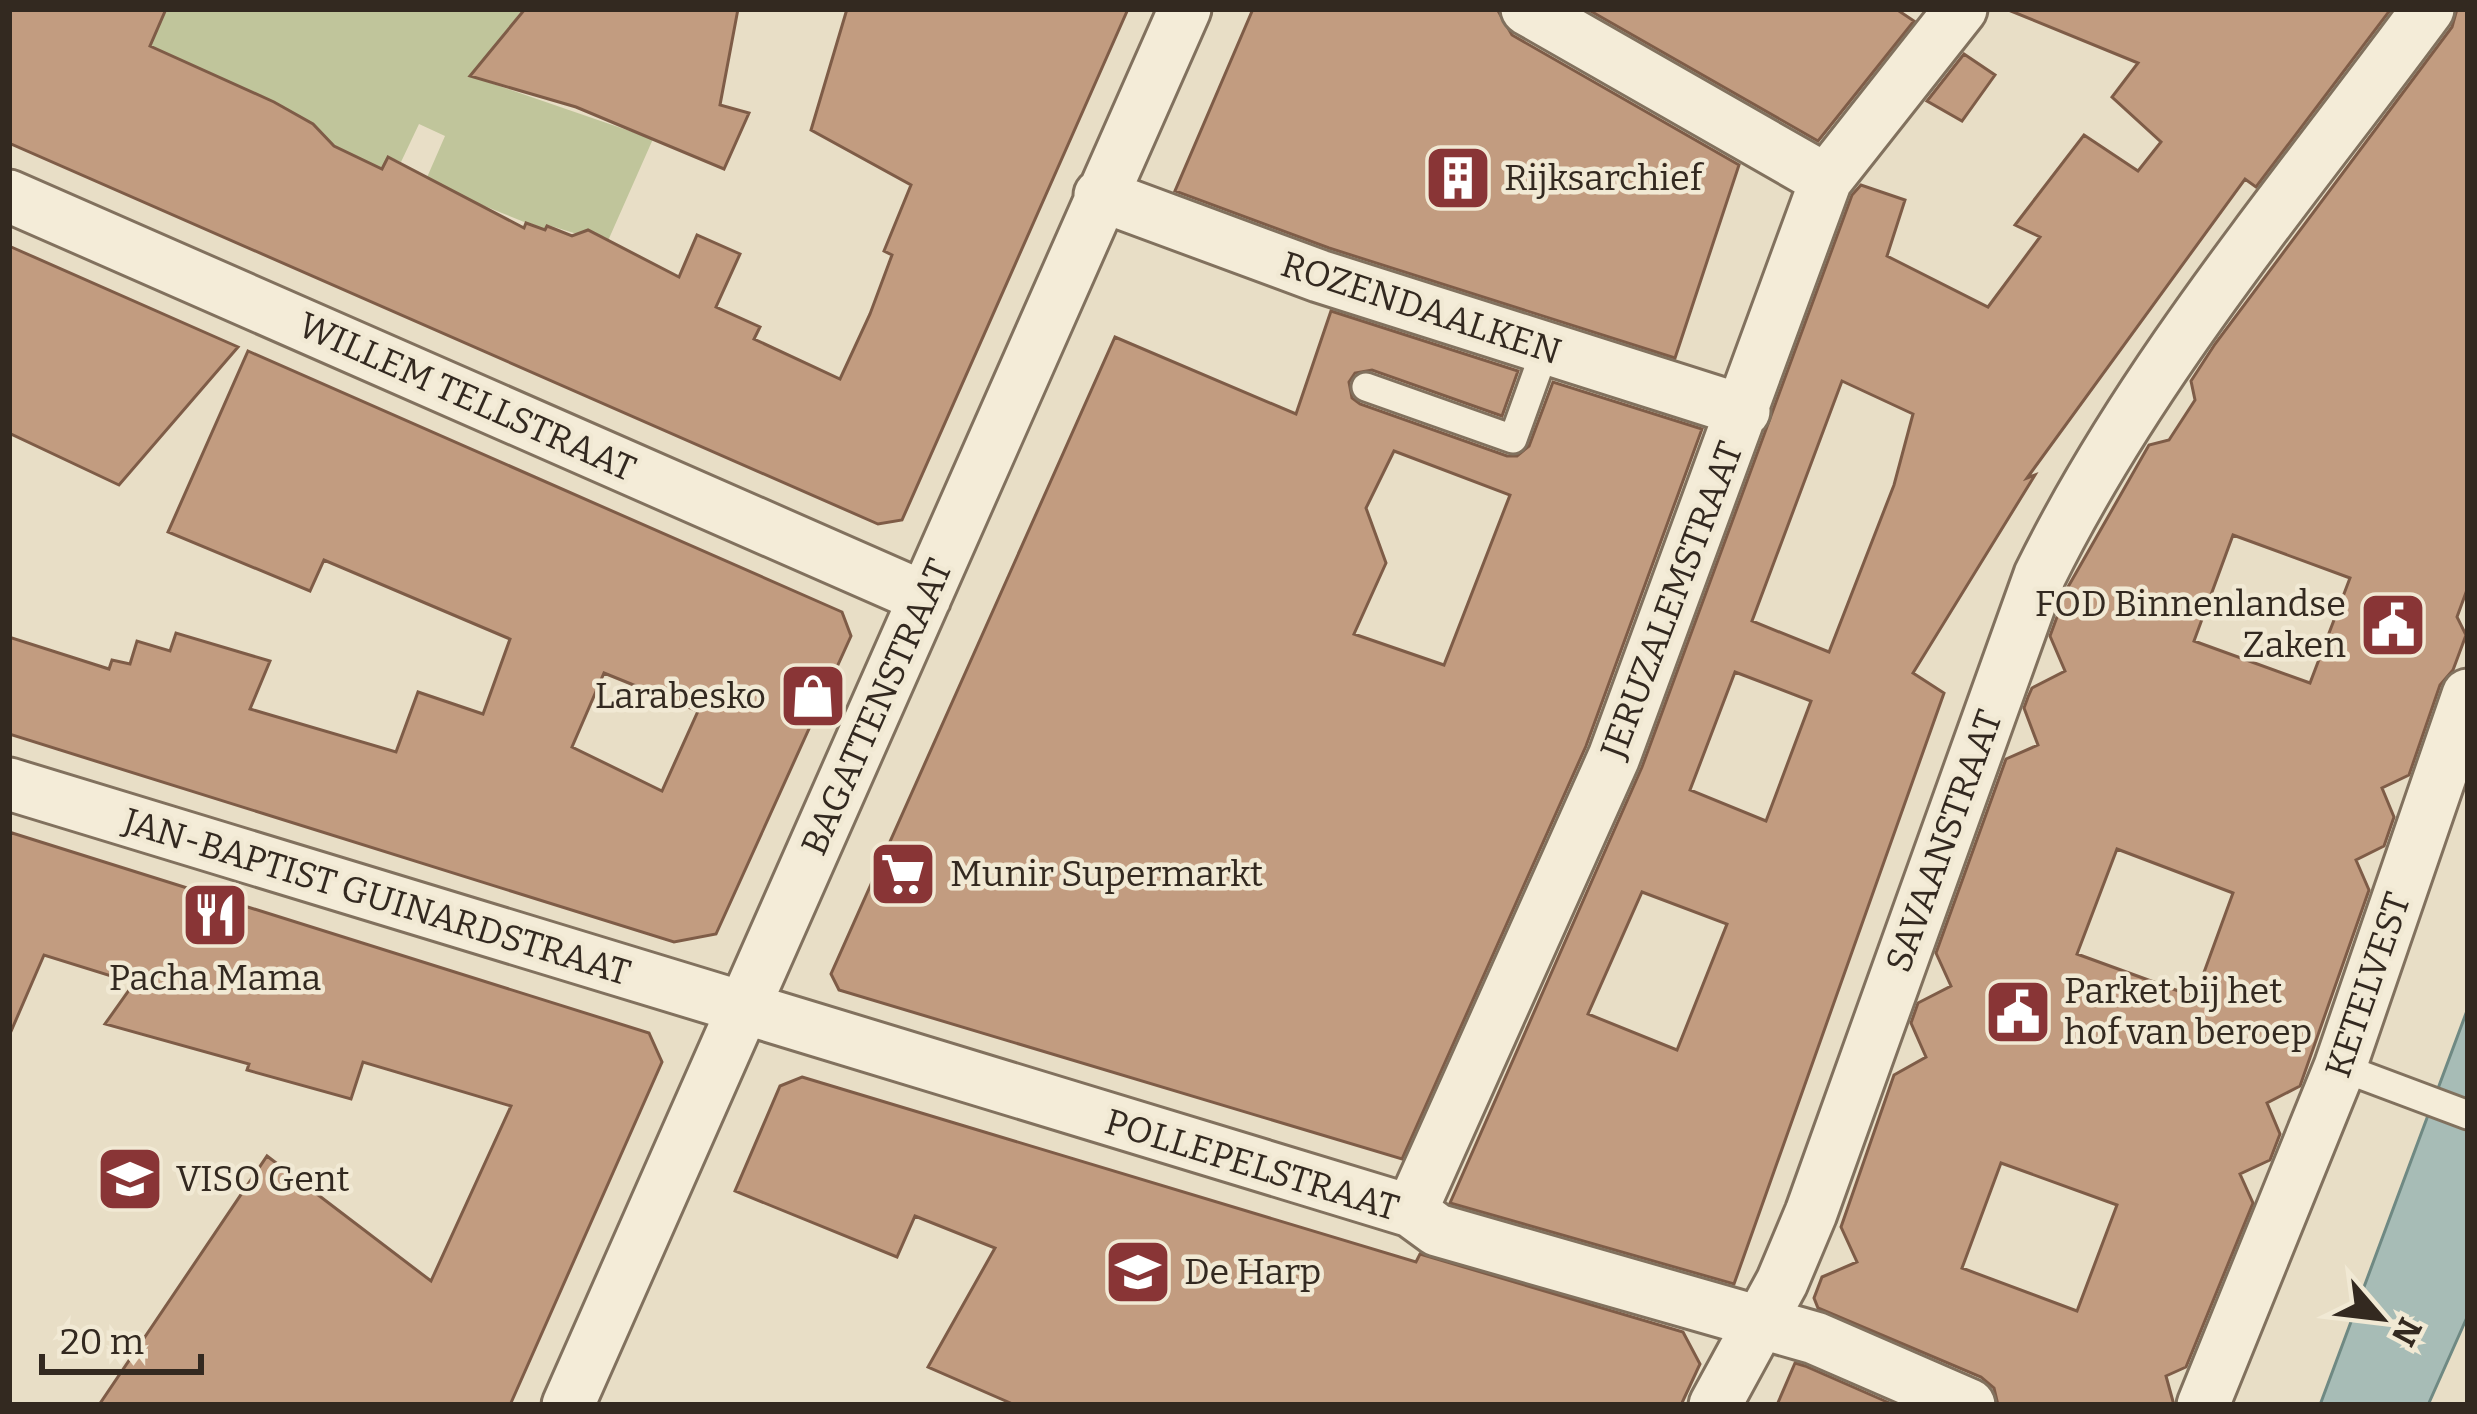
<svg xmlns="http://www.w3.org/2000/svg" width="2477" height="1414" font-family="Bitter,serif">
	<style>
		.green { fill: #c0c59b }
		.water { fill: #a7bcb6; stroke: #6f8983; stroke-width: 3 }
		.building { fill: #c29c80; stroke: #7e5c47; stroke-width: 3; fill-rule: evenodd }
		.lines { fill: none; stroke-linecap: round; stroke-linejoin: round }
		.lane-casing { stroke: #81715e; stroke-width: 33 }
		.street-casing { stroke: #81715e; stroke-width: 57 }
		.lane { stroke: #f4ecd8; stroke-width: 27 }
		.street { stroke: #f4ecd8; stroke-width: 51 }
		.labels { text-anchor: middle; dominant-baseline: central; stroke-width: 9; stroke-linejoin: round; paint-order: stroke }
		.poi-label { font-size: 36px; fill: #332920; stroke: #f1e9d4; text-anchor: start }
		.street-label { font-size: 36px; fill: #332920; stroke: #f1e9d4 }
	</style>
	<rect width="100%" height="100%" fill="#e8dec6"/>
	<path class="green" d="M167,9H523L470,76L653,139L607,243L589,230L577,234L548,225L544,230L425,182L445,136L419,124L401,162L387,156L381,172L344,155L307,120L267,119L157,78L167,54L150,46Z"/>
	<path class="water" d="M2468,1008V1315L2428,1405H2320Z"/>
	<path class="building" d="M9,9H166L150,46L274,102L313,124L334,146L382,169L388,157L524,228L526,223L545,230L547,226L572,236L588,230L679,277L697,235L740,254L716,307L760,327L754,339L840,379L870,314L892,255L884,251L911,185L811,130L847,9H1128L902,520L878,524L9,143Z
		M525,9H738L720,105L749,113L724,169L576,107L470,76Z
		M1253,9H1497L1512,35L1739,165L1675,358L1329,248L1175,191Z
		M1587,9H1896L1914,21L1818,141Z
		M2006,9H2391L2256,187L2245,179L2027,478L2035,475L1913,673L1944,693L1734,1284L1450,1203L1642,767L1852,195L1861,185L1905,200L1887,256L1988,307L2040,237L2015,225L2084,135L2138,171L2161,142L2112,97L2138,63ZM1842,381L1913,414L1894,485L1829,652L1752,621ZM1735,672L1811,701L1766,821L1690,790ZM1642,892L1727,924L1677,1050L1588,1014Z
		M2457,9H2468V587L2457,617L2466,635L2453,670L2440,685L2409,775L2382,788L2394,817L2384,846L2356,860L2369,890L2300,1086L2267,1103L2280,1134L2270,1160L2240,1174L2253,1203L2186,1367L2166,1376L2174,1405H1998L1994,1388L1981,1377L1818,1308L1814,1298L1822,1277L1857,1262L1841,1227L1894,1075L1926,1057L1911,1023L1918,1003L1951,986L1936,953L2006,759L2038,745L2024,708L2028,697L2032,688L2065,671L2050,636L2068,587L2149,445L2169,440L2195,400L2191,381L2215,344L2452,27ZM2233,535L2350,578L2310,683L2194,641ZM2117,849L2233,893L2195,997L2077,954ZM2001,1163L2117,1205L2077,1311L1962,1268Z
		M1964,54L1995,75L1962,121L1927,101Z
		M9,246L238,347L119,485L9,433Z
		M1331,311L1518,371L1502,416L1372,370L1355,373L1349,382L1352,398L1360,404L1507,456H1517L1529,446L1553,382L1702,429L1586,746L1402,1159L839,990L831,974L1115,337L1296,414ZM1394,451L1510,495L1444,665L1354,634L1386,563L1366,508Z
		M248,351L842,612L851,636L716,934L674,942L9,734V637L109,669L112,660L130,664L137,641L170,651L176,633L270,661L250,709L396,752L418,692L483,714L510,639L324,560L310,591L168,532ZM604,673L698,711L662,791L572,747Z
		M9,832L649,1033L662,1062L510,1405H99L267,1156L431,1281L511,1106L363,1062L351,1099L247,1070L249,1064L105,1024L134,983L44,955L9,1036Z
		M802,1077L1416,1262L1420,1254L1683,1332L1700,1364L1681,1405H1015L928,1367L995,1248L915,1216L897,1257L735,1191L780,1086Z
		M1795,1363L1805,1366L1894,1405H1777Z"/>
	<g class="lines">
		<defs>
			<path id="lane" d="M1366,387L1513,439L1545,350
				M2340,1067L2468,1115"/>
			<path id="street" d="M1527,9L1826,180
				M1100,195L1319,276L1744,411
				M9,196L925,598
				M9,784L1411,1211L1437,1230L1815,1338L1969,1405
				M1411,1211L1614,757L1826,180L1961,9
				M568,1405L1185,9
				M1715,1405L1782,1282L1811,1213L2040,575C2141,370 2293,192 2428,9
				M2203,1405L2340,1067L2468,695"/>
		</defs>
		<use href="#lane" class="lane-casing"/>
		<use href="#street" class="street-casing"/>
		<use href="#lane" class="lane"/>
		<use href="#street" class="street"/>
	</g>
	<defs>
		<symbol id="building-square" viewBox="-11 -11 22 22"><rect x="-9" y="-9" width="18" height="18" rx="4" fill="#893536" stroke="#f1e9d4"/><path d="M-4-6H4V6H1V3H-1V6H-4ZM-2.5-4.3h1.7v1.8h-1.7ZM.8-4.3h1.7v1.8H.8ZM-2.5-1h1.7V.8h-1.7ZM.8-1h1.7V.8H.8Z" fill="#fff"/></symbol>
		<symbol id="civic-square" viewBox="-11 -11 22 22"><rect x="-9" y="-9" width="18" height="18" rx="4" fill="#893536" stroke="#f1e9d4"/><path d="M-.6-6.5H3V-4.5H.6V-3L4-1V1h2V6H-6V1h2V-1L-.6-3ZM-1.2 2.5V6h2.4V2.5Z" fill="#fff"/></symbol>
		<symbol id="shop-square" viewBox="-11 -11 22 22"><rect x="-9" y="-9" width="18" height="18" rx="4" fill="#893536" stroke="#f1e9d4"/><path d="M-5-2.5h2.3a2.7 3.5 0 0 1 5.4 0H5L5.5 6h-11ZM-1.5-2.5h3a1.5 2.3 0 0 0-3 0Z" fill="#fff"/></symbol>
		<symbol id="supermarket-square" viewBox="-11 -11 22 22"><rect x="-9" y="-9" width="18" height="18" rx="4" fill="#893536" stroke="#f1e9d4"/><path d="M-6-5.5h2.5l.6 2H6L4.5 2H-2.5L-4.4-4H-6ZM-1.5 3.2a1.3 1.3 0 1 0 .1 0ZM3 3.2a1.3 1.3 0 1 0 .1 0Z" fill="#fff"/></symbol>
		<symbol id="restaurant-square" viewBox="-11 -11 22 22"><rect x="-9" y="-9" width="18" height="18" rx="4" fill="#893536" stroke="#f1e9d4"/><path d="M-5-6h1v4h1v-4h1v4h1v-4h1v5L-1.5 .5V6h-2V.5L-5-1ZM5-6V6H3V1.5H1.5Q1.5-4 5-6Z" fill="#fff"/></symbol>
		<symbol id="school-square" viewBox="-11 -11 22 22"><rect x="-9" y="-9" width="18" height="18" rx="4" fill="#893536" stroke="#f1e9d4"/><path d="M0-5L7-2L0 1L-7-2ZM-4 1L0 2.5L4 1V4Q0 6-4 4Z" fill="#fff"/></symbol>
	</defs>
	<g fill-rule="evenodd">
		<use href="#building-square" x="1420" y="140" width="76" height="76"/>
		<use href="#civic-square" x="2355" y="587" width="76" height="76"/>
		<use href="#shop-square" x="775" y="658" width="76" height="76"/>
		<use href="#supermarket-square" x="865" y="836" width="76" height="76"/>
		<use href="#restaurant-square" x="177" y="877" width="76" height="76"/>
		<use href="#civic-square" x="1980" y="974" width="76" height="76"/>
		<use href="#school-square" x="92" y="1141" width="76" height="76"/>
		<use href="#school-square" x="1100" y="1234" width="76" height="76"/>
	</g>
	<g class="labels">
		<g class="poi-label">
			<text x="1504" y="178">Rijksarchief</text>
			<text x="2346" y="604" text-anchor="end">FOD Binnenlandse<tspan x="2346" dy="41">Zaken</tspan></text>
			<text x="766" y="696" text-anchor="end">Larabesko</text>
			<text x="950" y="874">Munir Supermarkt</text>
			<text x="215" y="978" text-anchor="middle">Pacha Mama</text>
			<text x="2064" y="991">Parket bij het<tspan x="2064" dy="41">hof van beroep</tspan></text>
			<text x="176" y="1179">VISO Gent</text>
			<text x="1184" y="1272">De Harp</text>
		</g>
		<g class="street-label">
			<text transform="translate(1421 308) rotate(18)">ROZENDAALKEN</text>
			<text transform="translate(467 397) rotate(24)">WILLEM TELLSTRAAT</text>
			<text transform="translate(1672 600) rotate(-69)">JERUZALEMSTRAAT</text>
			<text transform="translate(877 707) rotate(-66)">BAGATTENSTRAAT</text>
			<text transform="translate(1944 841) rotate(-70)">SAVAANSTRAAT</text>
			<text transform="translate(377 897) rotate(17)">JAN-BAPTIST GUINARDSTRAAT</text>
			<text transform="translate(2368 985) rotate(-71)">KETELVEST</text>
			<text transform="translate(1252 1165) rotate(17)">POLLEPELSTRAAT</text>
		</g>
	</g>
	<rect width="2477" height="1414" fill="none" stroke="#332920" stroke-width="24"/>
	<g transform="translate(2381 1318) rotate(118)" stroke="#f1e9d4" stroke-width="9" paint-order="stroke">
	<path d="M0-9L21 45L0 30L-21 45Z" fill="#332920"/>
	<text y="-18" font-size="33" font-weight="bold" text-anchor="middle" fill="#332920">N</text>
	</g>
	<path d="M42 1354v18h159v-18" fill="none" stroke="#332920" stroke-width="6"/>
	<text x="60" y="1354" font-size="36" fill="#332920" stroke="#f1e9d4" stroke-width="9" paint-order="stroke">20 m</text>
</svg>
